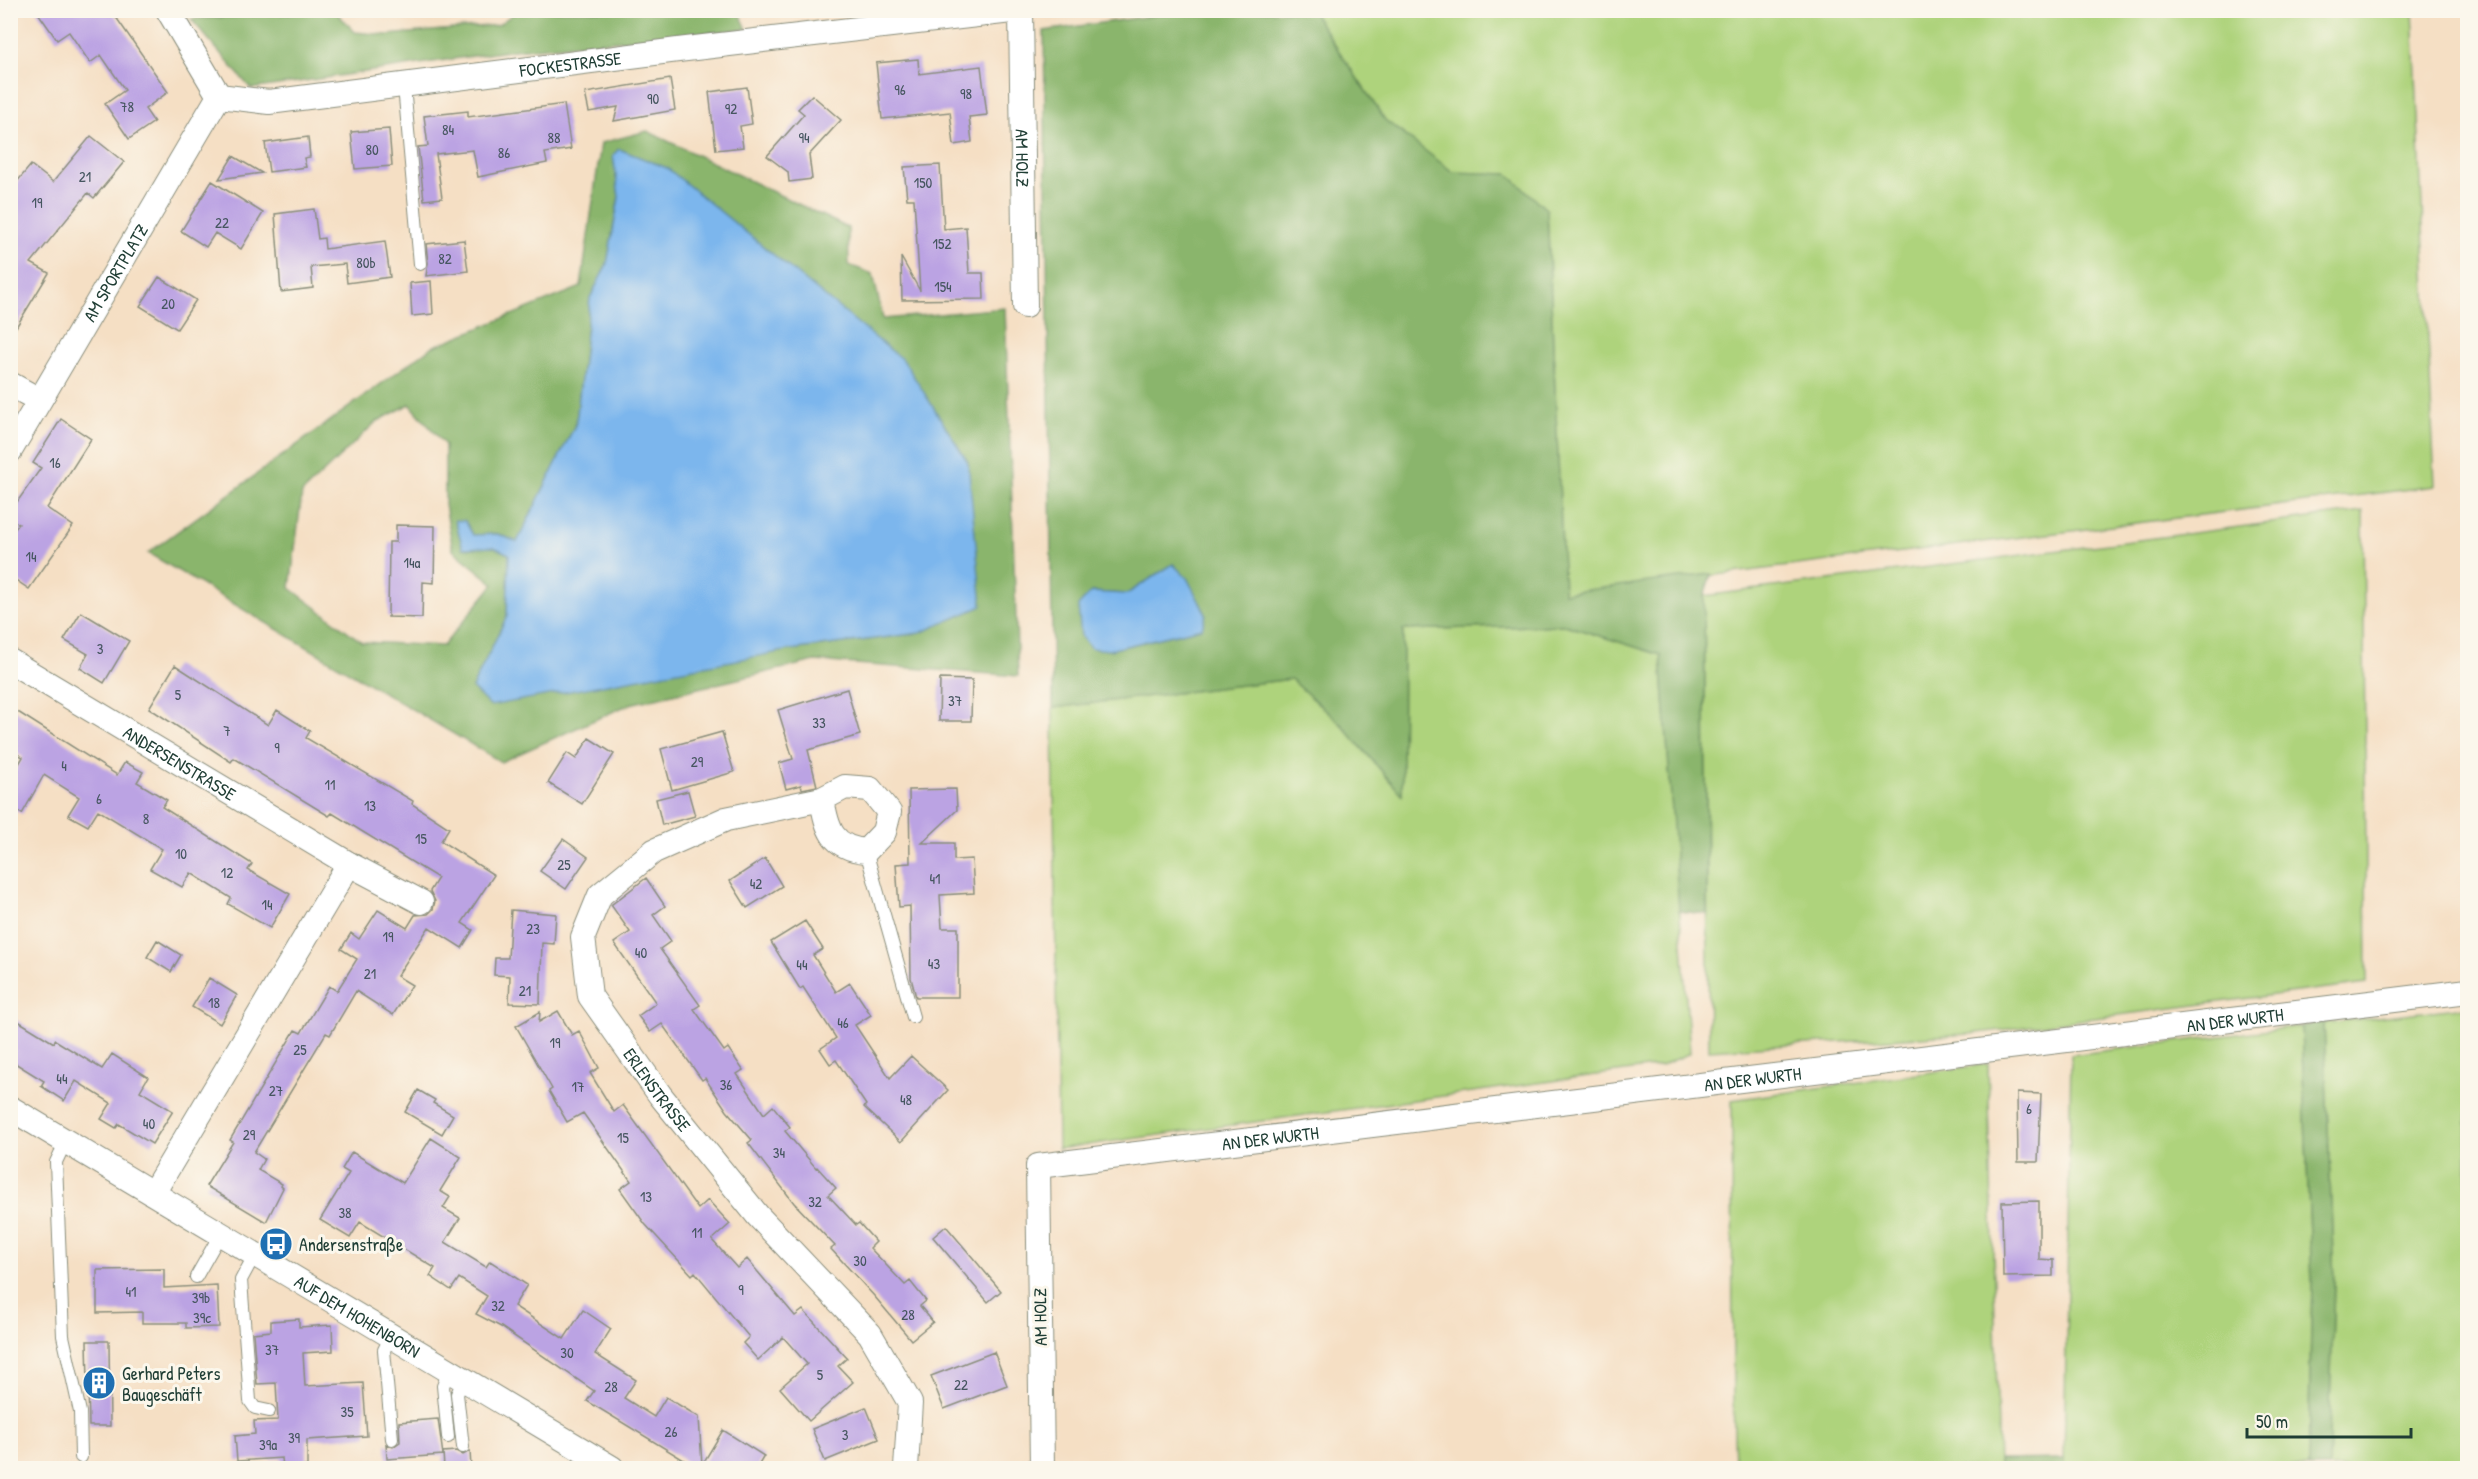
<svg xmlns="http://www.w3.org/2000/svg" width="2478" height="1479" font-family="'Patrick Hand',sans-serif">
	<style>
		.green { fill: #aed37c; stroke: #668858; stroke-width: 1.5 }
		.forest { fill: #8ab56c; stroke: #547950; stroke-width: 1.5; fill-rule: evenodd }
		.water { fill: #7bb6ed; stroke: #4d7a90; stroke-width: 1.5 }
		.building { fill: #bba3e3 }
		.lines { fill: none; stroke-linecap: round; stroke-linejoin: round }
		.lane-casing { stroke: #8a8e7c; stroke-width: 14 }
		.street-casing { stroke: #8a8e7c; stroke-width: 26 }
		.lane { stroke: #fff; stroke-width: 12 }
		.street { stroke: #fff; stroke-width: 24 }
		.labels { text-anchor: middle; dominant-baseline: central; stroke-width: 6; stroke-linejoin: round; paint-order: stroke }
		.number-label { font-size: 15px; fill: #465660 }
		.street-label { font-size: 18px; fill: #1f3d34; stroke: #fbf7ec }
		.poi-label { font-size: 18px; fill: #1f3d34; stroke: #fbf7ec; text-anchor: start }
	</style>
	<rect width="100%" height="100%" fill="#fbf7ec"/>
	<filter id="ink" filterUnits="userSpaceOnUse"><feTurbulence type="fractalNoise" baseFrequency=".0167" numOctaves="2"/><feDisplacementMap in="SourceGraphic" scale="12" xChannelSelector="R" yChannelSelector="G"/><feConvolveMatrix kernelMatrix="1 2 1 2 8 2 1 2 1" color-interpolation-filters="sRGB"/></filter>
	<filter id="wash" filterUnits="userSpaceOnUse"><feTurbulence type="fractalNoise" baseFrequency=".008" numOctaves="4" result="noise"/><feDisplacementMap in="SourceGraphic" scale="24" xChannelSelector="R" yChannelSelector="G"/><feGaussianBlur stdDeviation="1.35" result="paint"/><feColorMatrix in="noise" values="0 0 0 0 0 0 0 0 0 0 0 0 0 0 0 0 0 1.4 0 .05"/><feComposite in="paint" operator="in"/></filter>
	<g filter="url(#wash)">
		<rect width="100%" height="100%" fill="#f5dfc4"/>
		<path class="green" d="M1312,11H2413L2435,486L1564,594L1547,210L1507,174L1453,173L1385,120Z
			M2363,511L2367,983L1970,1034L1709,1050L1704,596Z
			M1565,625L1661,655L1690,1053L1661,1066L1058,1149L1053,708L1291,679L1342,725L1402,794L1403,630Z
			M2467,1007V1468H2328L2334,1283L2324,1023Z
			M2301,1026L2312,1281L2308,1468H2064L2071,1055Z
			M1988,1064L1999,1468H1735L1733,1397L1732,1100Z"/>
		<path class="forest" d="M738,10L747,29L514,50L251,89L191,19L296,13L298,11H335L355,32L387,35L498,25L517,11Z
			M1186,11H1312L1385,120L1453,172L1508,174L1547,210L1564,593L1711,574L1704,596L1707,914L1679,911L1661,655L1565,625L1403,630L1402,795L1342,725L1291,679L1053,708L1044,31ZM1173,564L1201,628L1109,650L1091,592L1127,594Z
			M647,131L848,228L849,265L873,274L883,319L1005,308L1018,676L815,661L630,704L501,762L148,553L432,347L581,287L601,143ZM613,155L920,633L790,650L472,688L507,616L509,554L494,547L463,548L465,521L473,535L498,534L517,542L576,423L590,298L607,264L619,196ZM410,404L445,445V505L453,550L494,584L443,646L362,642L290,588L302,493L376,422Z
			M2324,1023L2334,1283L2328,1468H2308L2312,1281L2301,1026Z
			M2064,1459V1468H1999V1460Z"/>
		<path class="water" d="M619,149L667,168L904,361L968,462L982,606L920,633L790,650L490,706L472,688L507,616L509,554L494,547L463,548L455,520L465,521L473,535L498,534L517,542L576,423L590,298L607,264L619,197L613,155Z
			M1173,564L1187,578L1206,614L1202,628L1109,650L1091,648L1081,636L1078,606L1091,592L1127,594Z"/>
		<g id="blocks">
			<path class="building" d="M36,10H111L168,92L145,109L154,122L129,139L105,104L125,90L101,55L90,63L69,32L57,40Z
				M918,59L919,74L981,66L987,115L969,117L972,142L954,145L950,112L882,119L876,63Z
				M670,79L675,110L614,121L618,107L589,112L585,93Z
				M747,87L752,124L740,126L743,147L716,150L709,92Z
				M812,95L841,120L809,155L812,179L789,182L788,172L767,156L804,114L798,109Z
				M564,104L571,149L545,153L547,163L478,177L473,150L436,154L442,198L424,200L418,147L428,146L424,116L468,111V117Z
				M389,129L392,166L355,169L351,132Z
				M91,136L124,162L94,198L88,193L31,263L49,273L10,337V190L31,165L53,182Z
				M308,137L310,157L304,158L306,167L269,172L265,143Z
				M233,156L262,173L219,179Z
				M940,165L944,229L966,227L969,273H983L984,299L902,300L901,257L920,291L914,199H907L904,167Z
				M212,181L263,213L241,249L215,233L206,247L181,231Z
				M314,209L318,239L324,238L325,249L385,241L390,277L347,283L345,264L311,267L313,288L281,292L275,214Z
				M464,240L468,271L426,276L428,263L426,244Z
				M159,277L196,300L177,329L140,306Z
				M431,281L433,314L412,316L410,283Z
				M61,419L91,439L47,508L73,526L29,589L10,576V535L19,524L10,518V512L41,468L33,463Z
				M396,525L435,526L434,583L423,582L422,618L388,617L389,542H396Z
				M81,612L129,641L104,683L80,668L88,654L64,640Z
				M175,665L268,725L277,710L310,731L306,738L413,801L412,804L449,828L441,841L494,875L462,923L473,930L462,948L429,927L397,976L412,985L393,1015L356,991L330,1035L326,1033L254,1152L264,1159L258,1170L282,1184L281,1186L283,1188L266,1222L206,1186L233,1142L230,1140L295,1030L301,1033L329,986L337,991L357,959L341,949L351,933L359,939L378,910L407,928L415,915L428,914L433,909L435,901L430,891L438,878L332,813L329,816L234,758L231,762L149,708Z
				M940,679L972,680L971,721H939Z
				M847,689L860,735L808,750L817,786L802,789L801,785L786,789L779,763L793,759L778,710Z
				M10,707L117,775L125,762L143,772L137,782L167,800L162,807L252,864L248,870L290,894L270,928L228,904L231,898L191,873L182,887L150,869L162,849L98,810L88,826L68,815L79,797L44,775L22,814L10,807V779L23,757L10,750Z
				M722,732L734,772L672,790L661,749Z
				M589,738L614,754L582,804L548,783L567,753L576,759Z
				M956,789L957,810L922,843H954V860L972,859L974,893L940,895L942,928H958V997H916L911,978L910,906L899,907L896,864L910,863L909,790Z
				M688,791L695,816L662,825L656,799Z
				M563,839L588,857L566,889L540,871Z
				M765,858L782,886L747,908L730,881Z
				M646,878L665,906L653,915L671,941L660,949L700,1005L694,1009L724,1051L728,1048L743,1070L737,1074L764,1114L773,1106L790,1127L785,1131L816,1168L817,1167L836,1188L828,1195L856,1225L859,1223L876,1242L870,1248L905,1285L910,1281L926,1301L920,1306L933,1322L911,1340L875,1297L831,1249L835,1246L794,1203L748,1143L752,1140L727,1111L705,1078L702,1080L662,1024L650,1032L638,1016L656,1003L614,943L630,932L611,905Z
				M511,910L556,914L554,944L542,943L540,1004L509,1003L510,976L494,975L495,958H508Z
				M805,921L823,949L813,955L836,992L850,983L871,1015L855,1025L890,1078L911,1056L948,1090L901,1142L864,1107L866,1105L836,1060L830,1064L820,1049L836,1038L803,987L800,989L771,942Z
				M157,940L181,955L171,972L147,957Z
				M209,978L237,995L220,1024L192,1007Z
				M558,1011L572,1035L579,1031L589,1049L599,1068L590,1073L614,1112L623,1105L698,1209L708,1200L730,1224L712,1240L737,1268L747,1259L795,1316L803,1310L847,1358L838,1366L853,1382L809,1421L780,1388L807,1364L783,1337L758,1360L743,1343L749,1337L695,1272L692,1275L645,1224L620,1189L631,1181L583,1113L567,1122L549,1091L552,1089L516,1026L540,1012L539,1022Z
				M10,1016L54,1043L55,1040L102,1069L112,1054L148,1077L140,1091L173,1111L152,1144L119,1124L116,1128L101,1119L111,1103L76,1081L64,1101L41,1086L44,1081L10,1060Z
				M418,1090L435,1100L433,1103L453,1115L442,1134L405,1112Z
				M2017,1093L2041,1094L2038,1162H2018Z
				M431,1138L461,1157L440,1191L450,1197L443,1208L460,1218L445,1242L486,1267L490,1261L527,1285L514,1306L564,1339L583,1310L611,1329L595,1354L636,1380L624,1398L654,1417L666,1397L699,1417L702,1465L723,1430L764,1456L757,1468H699L701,1466L694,1462L692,1465L587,1401L594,1391L501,1327L476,1314L487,1296L459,1278L451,1290L430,1276L435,1268L360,1222L350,1238L320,1220L349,1173L342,1169L352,1152L403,1183Z
				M2039,1201V1259L2053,1260V1276L2003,1277L2002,1202Z
				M946,1226L1001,1291L988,1302L933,1237Z
				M164,1269V1288L217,1285L219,1327L186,1328V1323H142V1312L97,1313V1270Z
				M299,1319V1327L332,1325L333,1351L303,1353L305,1386L363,1383L367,1436L307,1440V1466L283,1467L282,1458L237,1461L235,1436L255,1434L254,1421L278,1420L276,1383L257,1384L253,1333L271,1331V1321Z
				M87,1341H109L110,1426H89Z
				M994,1352L1007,1385L944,1409L931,1376Z
				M866,1407L879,1439L825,1461L812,1429Z
				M438,1419L443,1455L387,1459L386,1444L393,1447L400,1442L399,1422Z
				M456,1451L463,1455L470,1451L471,1468H444L443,1452Z"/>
		</g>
	</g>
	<g filter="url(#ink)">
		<use href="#blocks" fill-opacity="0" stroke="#8a8e7c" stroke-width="1.5"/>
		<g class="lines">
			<defs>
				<path id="lane" d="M404,86L420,264
					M866,851L913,1017
					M66,1141L56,1162L63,1336L80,1412L81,1457
					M255,1254L241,1280L250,1401L255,1408L269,1411
					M196,1277L221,1233
					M391,1336L384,1350L392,1439
					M448,1437L443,1386L449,1371
					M463,1447L457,1394L464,1379"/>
				<g id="street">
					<path d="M168,10L219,96"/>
					<path id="s1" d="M1021,10L1025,306"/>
					<path id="s2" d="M219,96L269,102L678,50L1020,10"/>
					<path d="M10,384L39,400"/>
					<path id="s3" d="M10,451L219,96"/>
					<path id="s4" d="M10,661L349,864L153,1193"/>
					<path id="s5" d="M822,799C827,829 832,848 866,851L884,832L889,812L870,789L845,787L822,799L726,819L654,851L600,895L583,937L590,996L660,1095L758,1216L870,1334L910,1403L906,1468"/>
					<path d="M349,864L421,902"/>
					<path id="s6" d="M10,1108L612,1468"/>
					<path id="s7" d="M1042,1468L1038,1166L2468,991"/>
				</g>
			</defs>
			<use href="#lane" class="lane-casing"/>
			<use href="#street" class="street-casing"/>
			<use href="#lane" class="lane"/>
			<use href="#street" class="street"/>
		</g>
	</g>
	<defs>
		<symbol id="bus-disc" viewBox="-11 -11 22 22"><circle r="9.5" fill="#1f6fb2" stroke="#fbf7ec"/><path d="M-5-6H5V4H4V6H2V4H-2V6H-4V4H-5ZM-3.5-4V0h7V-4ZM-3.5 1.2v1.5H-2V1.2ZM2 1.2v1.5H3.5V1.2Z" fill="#fff"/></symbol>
		<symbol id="building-disc" viewBox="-11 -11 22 22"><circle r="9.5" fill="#1f6fb2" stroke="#fbf7ec"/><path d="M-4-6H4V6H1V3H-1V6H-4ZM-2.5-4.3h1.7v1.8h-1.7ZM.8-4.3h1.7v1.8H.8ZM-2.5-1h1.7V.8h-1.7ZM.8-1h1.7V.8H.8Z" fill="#fff"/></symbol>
	</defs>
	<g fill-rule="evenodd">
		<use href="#bus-disc" x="257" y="1225" width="38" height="38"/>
		<use href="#building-disc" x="80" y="1364" width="38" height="38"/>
	</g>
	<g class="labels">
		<g class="number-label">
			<text x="900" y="89">96</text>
			<text x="966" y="93">98</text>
			<text x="653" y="98">90</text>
			<text x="127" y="106">78</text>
			<text x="731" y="108">92</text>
			<text x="448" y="129">84</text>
			<text x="554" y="137">88</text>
			<text x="804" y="137">94</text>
			<text x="372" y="149">80</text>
			<text x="504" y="152">86</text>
			<text x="85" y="176">21</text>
			<text x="923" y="182">150</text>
			<text x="37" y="202">19</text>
			<text x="222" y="222">22</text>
			<text x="942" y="243">152</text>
			<text x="445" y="258">82</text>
			<text x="366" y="262">80b</text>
			<text x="943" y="286">154</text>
			<text x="168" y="303">20</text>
			<text x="55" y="462">16</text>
			<text x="31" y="556">14</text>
			<text x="412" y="562">14a</text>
			<text x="100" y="648">3</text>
			<text x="178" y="694">5</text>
			<text x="955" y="700">37</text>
			<text x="819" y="722">33</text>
			<text x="227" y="730">7</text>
			<text x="277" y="747">9</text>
			<text x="697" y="761">29</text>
			<text x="64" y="765">4</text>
			<text x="330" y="784">11</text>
			<text x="99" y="798">6</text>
			<text x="370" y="805">13</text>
			<text x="146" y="818">8</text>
			<text x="421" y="838">15</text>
			<text x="181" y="853">10</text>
			<text x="564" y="864">25</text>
			<text x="227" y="872">12</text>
			<text x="935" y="878">41</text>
			<text x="756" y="883">42</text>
			<text x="267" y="904">14</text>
			<text x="533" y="928">23</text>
			<text x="388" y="936">19</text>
			<text x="641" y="952">40</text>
			<text x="934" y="963">43</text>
			<text x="802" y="964">44</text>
			<text x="370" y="973">21</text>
			<text x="525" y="990">21</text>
			<text x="214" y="1002">18</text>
			<text x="843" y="1022">46</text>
			<text x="555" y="1042">19</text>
			<text x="300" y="1049">25</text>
			<text x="62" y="1078">44</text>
			<text x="726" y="1084">36</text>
			<text x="578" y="1086">17</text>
			<text x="276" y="1090">27</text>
			<text x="906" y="1099">48</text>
			<text x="2029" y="1108">6</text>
			<text x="149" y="1123">40</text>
			<text x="249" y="1134">29</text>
			<text x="623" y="1137">15</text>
			<text x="779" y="1152">34</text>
			<text x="646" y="1196">13</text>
			<text x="815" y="1201">32</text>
			<text x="345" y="1212">38</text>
			<text x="697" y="1232">11</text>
			<text x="860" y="1260">30</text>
			<text x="741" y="1289">9</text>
			<text x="131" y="1291">41</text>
			<text x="201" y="1297">39b</text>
			<text x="498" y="1305">32</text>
			<text x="908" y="1314">28</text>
			<text x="202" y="1317">39c</text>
			<text x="272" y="1349">37</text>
			<text x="567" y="1352">30</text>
			<text x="820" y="1374">5</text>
			<text x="961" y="1384">22</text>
			<text x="611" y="1386">28</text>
			<text x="347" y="1411">35</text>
			<text x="671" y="1431">26</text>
			<text x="845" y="1434">3</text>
			<text x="294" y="1437">39</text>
			<text x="268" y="1444">39a</text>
		</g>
		<g class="street-label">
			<text stroke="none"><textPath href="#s2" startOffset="354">FOCKESTRASSE</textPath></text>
			<text stroke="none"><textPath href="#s1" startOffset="148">AM HOLZ</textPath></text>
			<text stroke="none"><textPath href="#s3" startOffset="207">AM SPORTPLATZ</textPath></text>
			<text stroke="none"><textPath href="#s4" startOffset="198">ANDERSENSTRASSE</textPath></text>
			<text stroke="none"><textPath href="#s7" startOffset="1508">AN DER WURTH</textPath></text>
			<text stroke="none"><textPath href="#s7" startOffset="1022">AN DER WURTH</textPath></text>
			<text stroke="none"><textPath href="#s5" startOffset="670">ERLENSTRASSE</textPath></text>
			<text stroke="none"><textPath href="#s7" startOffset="536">AN DER WURTH</textPath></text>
			<text stroke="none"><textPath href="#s6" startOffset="405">AUF DEM HOHENBORN</textPath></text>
			<text transform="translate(1040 1317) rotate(-91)">AM HOLZ</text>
		</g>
		<g class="poi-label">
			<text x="299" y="1244">Andersenstraße</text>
			<text x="122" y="1373">Gerhard Peters<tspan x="122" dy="21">Baugeschäft</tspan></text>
		</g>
	</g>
	<rect width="2478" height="1479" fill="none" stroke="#fbf7ec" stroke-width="36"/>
	<path d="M2247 1428v9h164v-9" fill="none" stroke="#1f3d34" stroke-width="3"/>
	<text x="2256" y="1428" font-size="18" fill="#1f3d34" stroke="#fbf7ec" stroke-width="4.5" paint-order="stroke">50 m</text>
</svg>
